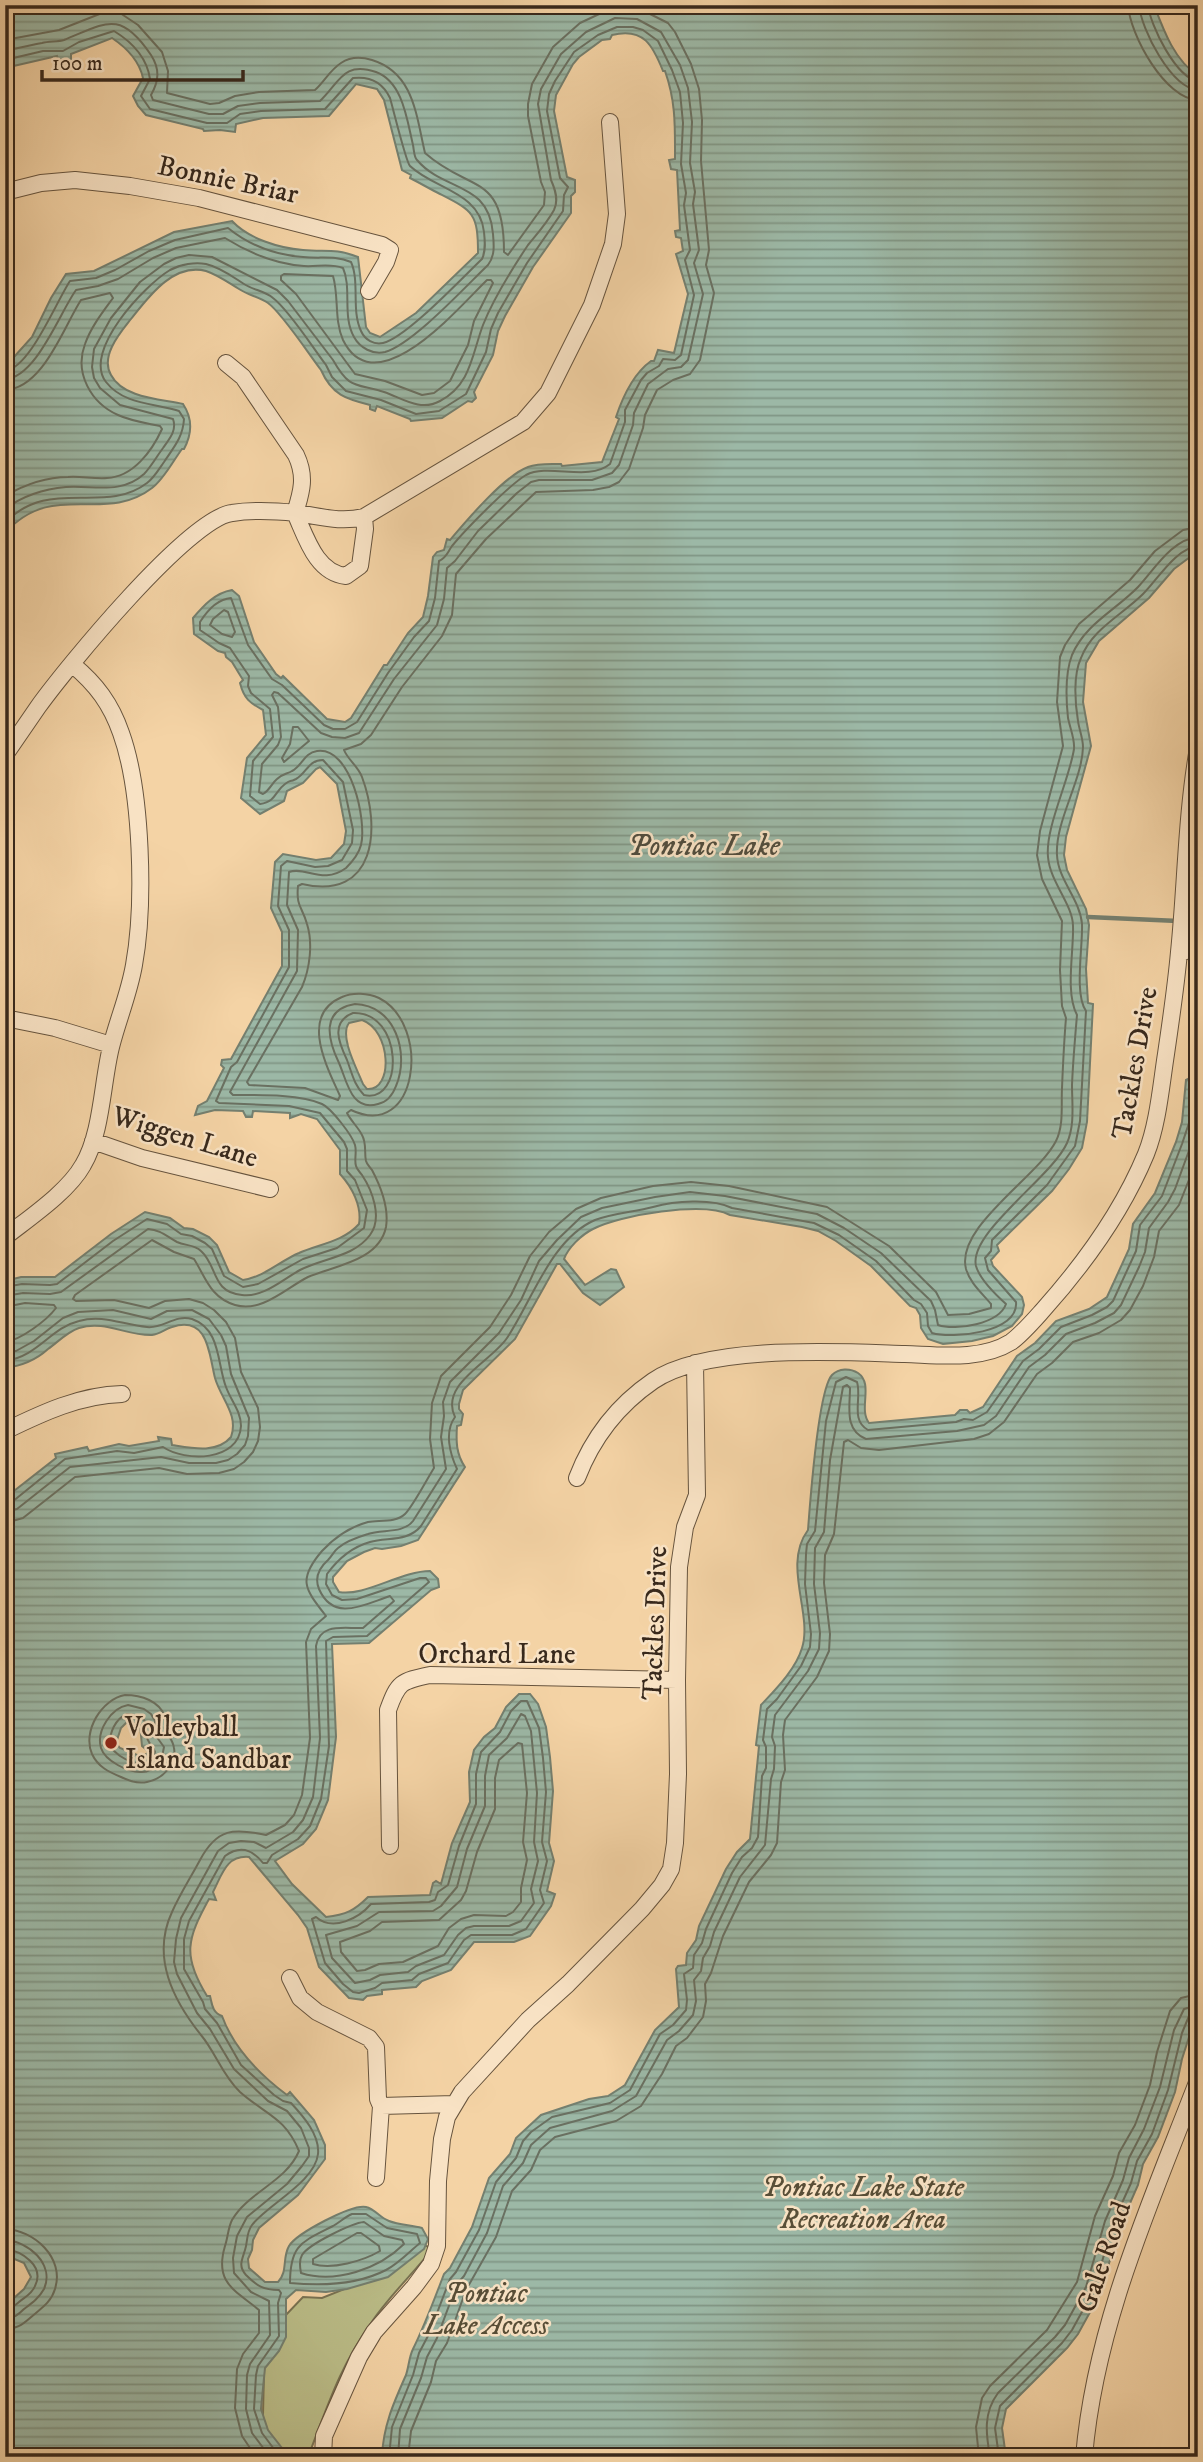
<svg xmlns="http://www.w3.org/2000/svg" width="1203" height="2462" font-family="'IM FELL DW Pica',serif">
	<style>
		.green { fill: #babc87; stroke: #797252; stroke-width: 2 }
		.water { fill: url(#water-rules); stroke: #747f6f; stroke-width: 2; fill-rule: evenodd }
		.lines { fill: none; stroke-linecap: round; stroke-linejoin: round }
		.shore { stroke: #6a7061; stroke-width: 2 }
		.stream { stroke: #747f6f; stroke-width: 4.5 }
		.street-casing { stroke: #67543e; stroke-width: 18 }
		.street { stroke: #f8e2c4; stroke-width: 16 }
		.poi-dot { fill: #8f2418; stroke: #f8e2c4; stroke-width: 2.5 }
		.labels { text-anchor: middle; dominant-baseline: central; stroke-width: 5; stroke-linejoin: round; paint-order: stroke }
		.street-label { font-size: 28px; fill: #38291c; stroke: #f8e2c4 }
		.poi-label { font-size: 28px; fill: #38291c; stroke: #f8e2c4; text-anchor: start }
		.park-label { font-size: 28px; font-style: italic; fill: #584e37; stroke: #f8e2c4 }
		.water-label { font-size: 30px; font-style: italic; fill: #514d3e; stroke: #f8e2c4 }
	</style>
	<defs>
		<pattern id="water-rules" width="6" height="5" patternUnits="userSpaceOnUse" patternTransform="scale(1.75)"><rect width="6" height="5" fill="#9cb8a6"/><path d="M0 2.5h6" fill="none" stroke="#809686"/></pattern>
	</defs>
	<rect width="100%" height="100%" fill="#f4d3a5"/>
	<filter id="stains"><feTurbulence type="fractalNoise" baseFrequency=".00286" numOctaves="4"/><feColorMatrix values="0 0 0 0 .2 0 0 0 0 .09 0 0 0 0 .02 0 0 0 .5 -.17"/></filter>
	<radialGradient id="worn" r=".72"><stop offset=".6" stop-color="#630" stop-opacity="0"/><stop offset="1" stop-color="#630" stop-opacity=".3"/></radialGradient>
	<path class="green" d="M369,2229L433,2248C413,2274 389,2296 371,2323C341,2365 329,2402 311,2449L321,2457H262L265,2329L285,2316L303,2297L322,2298L367,2280Z"/>
	<path class="water" d="M5,5H1154C1163,29 1175,62 1198,75V551L1174,569L1149,598L1099,641L1086,663L1083,702L1091,746L1066,837L1064,855L1067,870L1086,909L1089,925L1086,969L1088,1003L1093,1004L1087,1122L1082,1148L1069,1169L1052,1191L997,1245L999,1251L991,1260L993,1266L1022,1297L1024,1305L1022,1314L1012,1326L993,1336L972,1341L943,1344L928,1339L921,1328L920,1315L916,1308L910,1306L871,1266L836,1241L818,1231L802,1227L730,1215C704,1201 619,1215 593,1229C581,1235 568,1248 564,1259L585,1285L611,1269L616,1270L624,1287L600,1305L583,1293L560,1264H557L515,1339L463,1390L459,1404V1409L463,1414L461,1425L457,1426C456,1441 456,1454 465,1467L418,1540L401,1546L382,1549L375,1548L364,1552L347,1561L333,1577V1582L339,1592C364,1597 401,1571 430,1571L438,1579L439,1587L431,1590L369,1643L332,1644L336,1737L328,1800L316,1829L303,1844L275,1861L292,1884L326,1917C346,1915 355,1910 368,1897L430,1895L433,1883L436,1881L441,1884L452,1843L470,1802L469,1772L474,1750L484,1737L495,1728L506,1707L519,1694H530L538,1704L546,1727L550,1757L553,1791L549,1843L554,1861L547,1891L555,1894L551,1906L530,1936L514,1942H474L451,1970L422,1981L416,1987L382,1990V1994L367,1996L363,2000L349,1998L319,1967L307,1928L298,1915L249,1857C226,1855 222,1875 213,1892L216,1900L209,1899C187,1939 182,1956 207,1996H210C212,2003 212,2013 222,2016C234,2049 259,2074 287,2095L290,2092L314,2120L325,2145V2159L298,2195L259,2228L253,2240L252,2250L248,2259L249,2268L265,2282H278C288,2272 282,2258 289,2246C297,2233 352,2204 366,2207C375,2209 380,2218 389,2221C399,2225 411,2225 422,2228L428,2239L424,2249L388,2277L347,2289L326,2292L296,2290L286,2299V2337L279,2351L265,2368L261,2409L268,2430L289,2457H5V2306L24,2289L31,2277L24,2263L5,2255V1498L56,1458L55,1454L87,1447L89,1451L119,1444L129,1446L159,1441L158,1437L171,1439L172,1445C191,1448 217,1454 231,1437C239,1415 221,1399 215,1378C209,1355 209,1315 172,1327C165,1329 160,1334 152,1335C127,1336 105,1320 79,1328C67,1332 58,1342 48,1349C36,1360 21,1366 5,1368V1281L21,1277H55L111,1234L145,1212L170,1218L184,1228L193,1229L209,1237L217,1245L229,1272L243,1280C264,1277 280,1261 299,1253C319,1244 343,1242 359,1224C362,1206 352,1187 340,1174V1150L317,1119L301,1114L290,1118V1113L253,1111L252,1117H246L243,1111L215,1110L195,1115L198,1106L207,1101L224,1068L221,1065L222,1060L231,1059L282,966V932L271,908L275,862L283,854L316,860L331,858L344,844L346,831L337,784L320,767L316,769L303,783L287,791L284,801L260,814L241,798L247,758L266,735L263,710C250,703 244,699 240,683L243,680L232,662L226,657L225,653L218,651L194,634L193,618C204,605 215,593 232,590L239,596L254,642L276,674L281,678L283,676L327,719L345,722L351,718L384,665H387L408,633L423,617L428,596L433,557L437,552L444,550L447,539L450,540C467,520 504,476 528,467C538,463 550,464 561,464L562,466L602,462L619,419L616,417C623,396 633,374 651,361H654L658,350L674,353L688,294L676,254L683,251L681,238L676,237L675,231L680,230L677,170L671,169L669,160L675,159C675,127 676,102 665,71H663C653,46 644,27 612,35L610,39L602,40L579,57L573,64L556,95L554,111L567,177L575,180V192L571,196V213L533,267L505,316L498,331L493,355L474,392L476,398L472,402L468,401L442,418L411,421L410,419L377,406L375,411L370,409V405C346,399 332,395 321,370C308,353 282,313 268,303C259,297 248,295 239,289C229,283 218,275 206,271C173,262 147,299 131,319C120,333 100,356 111,375C123,398 160,399 183,404C193,419 192,434 184,449H182C173,461 164,479 152,488C104,525 54,479 5,533V367L32,337L51,298L66,274L94,271L174,232L232,221C249,239 279,248 303,250C327,252 334,248 358,257L366,327L370,333L380,337L416,313L478,253C478,213 473,211 440,194C430,189 420,183 410,178L411,175L402,170L384,100L377,89L356,84L329,116L263,118L236,124L235,132L220,130L204,131L203,129L146,115L138,106L133,96L143,78C139,60 127,48 112,38L71,54V60L58,59L57,56L5,68ZM362,1020C391,1030 394,1091 367,1089L363,1084C357,1069 339,1036 349,1023ZM128,1721L140,1725L142,1746L149,1752L142,1757L120,1748L116,1743L121,1728Z
		M1198,1074V2009L1182,2059L1175,2092L1158,2137L1143,2164L1138,2185L1120,2226L1100,2294L1078,2334L1067,2348L1006,2409L1002,2428L1006,2457H382C383,2426 394,2402 406,2375C409,2366 409,2357 413,2349C425,2325 434,2300 444,2274L450,2268L472,2227L489,2178L510,2154L516,2138L541,2115L589,2099L608,2096L625,2085L655,2030L679,2007L676,1969L678,1966L686,1965L687,1953L696,1940L699,1926L726,1869L737,1852L750,1839L759,1746L756,1745L761,1705C775,1690 796,1669 802,1648C813,1614 782,1565 808,1530C810,1504 818,1390 832,1375C839,1368 850,1368 858,1373C874,1384 858,1409 869,1423L955,1415L960,1410H967L970,1413L983,1407L1017,1356L1035,1343L1056,1321L1089,1309L1107,1297L1129,1249L1133,1224L1155,1193L1176,1142L1182,1122L1186,1080Z"/>
	<g class="lines">
		<path class="shore" d="M1128,5C1130,35 1165,99 1198,100
			M1139,5C1141,29 1171,88 1198,90
			M1148,5C1150,25 1176,78 1198,81
			M5,40L59,30L102,13H120L138,25L162,52L168,71L167,93L210,104L219,103L235,96L259,92L315,90C324,82 330,70 341,63C350,57 362,57 372,60C414,73 416,115 425,153C470,193 504,172 504,252L508,255L544,205L545,192L541,182L528,116V104L532,84L553,47L580,23L612,8L640,9L668,23L675,32L691,64L699,89L702,120L701,161L709,250L706,265L714,293L700,360L690,374L673,380L657,390L645,415L643,428L629,469L619,482L609,487L593,490L536,492L486,539L456,574L452,615L442,636L402,687L371,735L361,744L344,750C348,760 358,766 362,777C381,828 376,901 302,884L298,886C296,907 302,906 307,924C313,943 310,968 302,987L247,1082L249,1085L305,1088L338,1100L340,1096C327,1067 299,1015 342,997C353,992 368,993 379,998C432,1025 418,1142 351,1110L347,1113C351,1121 358,1127 362,1135C367,1144 364,1152 366,1161C367,1165 370,1167 372,1170C381,1187 389,1208 386,1227C379,1261 334,1266 308,1277C286,1288 262,1313 235,1305C210,1297 206,1278 194,1259L174,1252L152,1240L75,1295L73,1299L76,1301L114,1300L149,1308L165,1301L189,1299L203,1303L214,1310L226,1322L235,1338L241,1372L258,1408L260,1427L258,1441L253,1452L244,1462L234,1469L219,1473L187,1474L159,1468L75,1477L23,1518L5,1523
			M5,51C18,48 30,45 42,43C49,41 58,42 64,40C106,23 120,9 151,55C160,69 159,81 151,95L153,100L209,114H223L238,106L260,103L320,101C340,82 343,61 376,72C403,82 407,120 413,145C414,150 414,157 417,160C444,192 489,181 493,234C494,245 495,256 488,265C466,286 413,344 385,352C373,355 360,348 354,337C342,316 352,288 343,268C330,263 317,267 304,266C275,264 249,253 225,238L176,248L153,258L118,279L98,286L76,290C60,312 36,378 5,379
			M5,60L43,51H63L79,42L114,31C132,42 147,58 150,79L141,96L150,109L207,123H227L240,114L261,111L325,109L353,78C370,76 383,83 390,98C393,108 406,162 410,166C434,189 480,192 484,232C485,241 486,251 482,259C463,277 406,338 383,343C374,345 365,340 361,331C351,310 360,282 351,262C334,255 321,259 303,257C276,255 249,245 228,228L175,240L149,251L115,270L96,278L70,281C56,302 30,368 5,371
			M284,274L333,276C339,296 334,320 343,340C376,407 460,306 487,280H491L493,283L474,321L468,345L450,381L434,393L422,395L385,381L355,374L296,294L281,280V276Z
			M5,390C43,389 64,326 81,300L110,293L113,298C102,313 91,327 85,344C74,373 91,403 118,415C131,421 146,423 160,426L162,429C152,451 133,477 107,478C94,479 81,476 68,477C46,477 24,485 5,496
			M5,510C20,496 45,489 66,487C93,485 121,495 144,474C151,467 157,456 163,448C170,438 177,430 173,419L120,405L100,388L94,378L92,367L94,349L111,318L140,282L164,264L176,258L189,255L212,257L277,290L288,301L333,360C350,390 355,383 384,392C402,398 420,412 440,401C471,385 472,354 483,325C494,297 512,269 528,245C537,234 547,223 554,210C559,200 555,189 551,180L538,104L541,89L561,54L586,32L615,18L637,19L661,32L680,65L688,88L692,122L690,163L695,192L693,204L699,250L694,263L703,294L688,360L681,367L668,369L648,384L634,413L633,425L619,465L612,473L592,480H539L531,482L517,493L478,531L455,561L447,568L444,599L437,625L394,679L359,733L345,738L332,737L321,733L278,693L274,692L272,695L278,707L281,737L278,745L262,764L259,792L263,794C270,790 271,784 277,779C282,774 287,774 292,771C302,766 304,753 317,751C351,746 367,821 361,845C359,853 352,862 346,868C323,885 306,866 289,872L287,905L298,930L297,971L230,1092L233,1095C258,1095 300,1094 322,1104C331,1108 352,1135 355,1145C357,1152 354,1160 356,1166C357,1170 360,1172 362,1175C372,1190 383,1218 370,1235C354,1257 323,1258 300,1270C283,1279 263,1298 242,1295C211,1292 218,1266 201,1251C194,1244 185,1246 177,1242C166,1236 161,1230 148,1229L61,1292L50,1294L23,1293L5,1296
			M5,523C49,476 104,516 147,483C154,478 159,469 164,462C174,447 183,437 184,419L179,411C154,403 124,405 106,382C82,351 145,285 170,270C181,264 195,262 206,264C220,267 233,277 244,284C253,290 265,291 273,298C289,310 313,348 326,365L332,377L346,391L381,400L416,414L439,411L466,394L486,352L491,329L498,313L527,263L563,211L564,195L568,187L560,178L547,111L549,94L555,81L574,52L598,35L617,27H633L643,30L658,41L672,70L680,92L683,123L681,164L686,193L684,205L690,250L685,260L694,295L681,355L675,360L663,359L659,366L647,373L641,380L625,410V422L610,464C588,482 549,463 526,475C509,485 465,530 452,546C447,553 447,557 439,561L435,598L429,621L414,637L388,673L357,722L345,729H333L324,725L282,685L272,679L248,645L231,598C218,599 207,611 200,622V630L219,643L230,648L249,676L248,686L251,693L270,709L273,737L253,761L250,796L260,804C277,801 274,792 285,784C292,779 288,783 296,779C307,773 308,760 323,760L343,782L353,830L352,843L342,860L328,866L315,867L287,861L281,866L278,906L289,930V967L237,1062L231,1067L216,1101L219,1103L289,1106L320,1113L344,1142L347,1149V1171L355,1180L367,1210L364,1228L337,1248L303,1259L258,1284L243,1287L224,1276L212,1249L205,1243L192,1236L181,1234L167,1224L147,1219L113,1241L57,1284L50,1285L22,1284L5,1287
			M224,610L228,612L235,632L232,637L222,634L210,625L213,619Z
			M293,727H298L309,741L284,762L282,758L290,744Z
			M355,1004C395,1005 410,1053 396,1086C393,1094 388,1102 378,1104C351,1112 347,1081 339,1063C328,1040 320,1010 355,1004Z
			M353,1013C403,1011 405,1104 364,1095C354,1085 352,1073 347,1060C339,1043 330,1022 353,1013Z
			M5,1307L25,1303L54,1305L56,1308C47,1320 21,1340 5,1342
			M5,1352L16,1351L34,1341L63,1318L78,1312L113,1310L151,1319L167,1311L192,1310L209,1319L221,1335L226,1346L231,1374L249,1418L248,1436L245,1445L237,1454L228,1460L216,1463H189L161,1457L70,1467L17,1509L5,1512
			M5,1361C39,1356 50,1328 79,1321C103,1314 123,1325 147,1327C163,1329 175,1314 192,1319C221,1329 217,1364 226,1387C231,1401 241,1411 241,1426C239,1462 185,1462 163,1447L134,1453L117,1451L65,1459L12,1502L5,1503
			M125,1695C141,1695 160,1701 165,1717C166,1722 165,1728 167,1733C170,1738 173,1741 174,1748C177,1764 163,1779 147,1782C137,1784 129,1781 121,1777C109,1772 98,1767 92,1754C82,1731 102,1699 125,1695Z
			M521,1701H527L539,1728L543,1758L546,1792L542,1842L547,1861L540,1890L544,1903L526,1929L512,1935H471L464,1940L448,1963L419,1974L412,1980L382,1983L375,1988L359,1993L353,1992L343,1984L325,1963L312,1919L316,1917C333,1932 359,1918 371,1904L429,1902L435,1900L438,1892L448,1885L459,1846L476,1804V1774L481,1752L500,1732L511,1711Z
			M128,1705L144,1709L151,1714L155,1721L156,1736L164,1747L161,1762C156,1767 150,1772 142,1772C129,1773 105,1761 101,1748C96,1731 111,1708 128,1705Z
			M127,1714C156,1717 140,1728 149,1742C151,1746 154,1748 155,1752C147,1773 119,1760 110,1746C109,1733 115,1719 127,1714Z
			M521,1714L525,1716L531,1731L537,1793L534,1842L538,1861L531,1889L534,1903L521,1921L509,1926H474L466,1928L458,1935L444,1955L416,1966L408,1972L380,1975L370,1980L355,1983L332,1958L326,1935L357,1926L379,1912L433,1911L441,1906L457,1887L467,1849L485,1806V1776L489,1755L507,1738Z
			M518,1743L522,1744L527,1793L523,1842L527,1860L521,1888V1902L513,1912L506,1916L474,1915L461,1919L449,1928L438,1946L403,1962L379,1964L365,1970L357,1971L341,1952L340,1942L370,1931L382,1922L439,1920L461,1900L466,1891L477,1852L495,1809V1778L499,1760Z
			M352,2214H366L387,2228L417,2234L420,2243C410,2251 399,2263 386,2270C357,2285 321,2286 290,2283C290,2244 302,2242 333,2226C340,2222 345,2217 352,2214Z
			M364,2222L384,2236L402,2240L404,2244C379,2269 335,2284 301,2273C300,2268 299,2260 302,2255C309,2244 352,2223 364,2222Z
			M5,2229C34,2230 65,2258 55,2289C51,2303 40,2309 30,2318C22,2325 16,2329 5,2329
			M357,2233H361L379,2246L380,2251C363,2261 332,2270 313,2264V2259Z
			M5,2240C28,2241 55,2264 44,2289C39,2298 32,2303 24,2309C18,2315 14,2318 5,2319
			M5,2249C22,2251 45,2266 35,2286C32,2294 25,2297 19,2302C14,2306 12,2309 5,2310
			M256,2457L242,2436L235,2408L237,2369L243,2354L259,2333V2310C235,2290 214,2283 225,2246C228,2237 228,2228 232,2220C248,2192 286,2182 299,2151C285,2117 266,2115 240,2092C222,2075 216,2053 201,2035C173,2000 151,1957 172,1912C180,1894 191,1877 200,1860C217,1828 234,1828 266,1835L285,1825L294,1815L302,1795L310,1738L306,1642L311,1629L326,1616C305,1589 297,1580 322,1551C335,1537 349,1527 368,1522C379,1520 396,1523 405,1514C413,1506 427,1479 434,1468L430,1439L432,1403L441,1376L490,1327L511,1295L530,1256L549,1232L576,1209L601,1198L653,1186L691,1182L729,1186L827,1207L889,1246L936,1292L948,1315L969,1314L991,1308V1304C982,1293 970,1283 966,1269C955,1227 1038,1177 1056,1141C1064,1125 1061,1105 1062,1088C1063,1064 1064,1041 1066,1018L1062,1006L1060,970L1062,921L1042,879L1037,855L1040,831L1063,746L1057,702L1060,657L1065,645L1079,624L1130,580L1155,551L1183,530L1198,527
			M270,2457L252,2433L246,2409L247,2375L250,2364L270,2335L269,2301L251,2292L234,2273L233,2258L237,2236L247,2217L287,2184L302,2166L309,2156V2148L301,2128L287,2111L268,2101L234,2069L210,2029L197,2013L177,1974L174,1962L176,1939L181,1918L218,1851L229,1843L241,1841L254,1842L266,1848L293,1832L303,1820L313,1797L320,1738L316,1646C320,1622 345,1629 363,1628L394,1601L390,1596C365,1604 334,1623 319,1589C314,1577 319,1568 328,1560C332,1556 334,1551 338,1548C346,1541 358,1537 368,1534C382,1529 403,1534 413,1521L446,1469L441,1437L444,1416L443,1402L450,1382L499,1333L521,1300L539,1261L557,1240L581,1217L602,1208L655,1197L690,1192L725,1196L817,1214L844,1228L881,1253L931,1301L935,1310L938,1325C956,1331 999,1324 1006,1304C996,1295 980,1280 976,1266C968,1233 1052,1177 1067,1143C1075,1125 1072,1104 1072,1085C1073,1061 1075,1038 1077,1015C1065,992 1074,951 1073,926C1073,905 1050,882 1048,857C1045,828 1069,781 1074,749C1075,739 1070,728 1068,718C1066,699 1065,673 1072,655C1085,624 1116,610 1138,587C1154,570 1172,539 1198,537
			M280,2457L262,2433L254,2409L256,2375L258,2366L279,2336L278,2303L281,2293L279,2290C263,2290 257,2286 246,2275C238,2266 242,2260 245,2250C248,2241 246,2233 252,2225C267,2205 315,2182 318,2154C320,2135 303,2116 291,2103L283,2101L274,2095L241,2065L217,2023L205,2009L203,2002L184,1969V1939L189,1921L225,1856C240,1845 252,1849 263,1863H267L272,1855L298,1839L310,1826L321,1799L329,1746L326,1641L333,1637L367,1636L429,1582L426,1578H420L357,1599L342,1600L332,1595L326,1584L327,1574C338,1559 352,1547 370,1542C388,1537 408,1542 421,1526L457,1469C450,1454 444,1432 455,1417C439,1384 491,1362 507,1338C532,1301 551,1239 595,1220C614,1213 634,1212 653,1207C674,1201 712,1198 732,1208L814,1223L839,1235L876,1261L914,1300L921,1304L927,1313L928,1326L932,1333C952,1339 1019,1333 1016,1302L988,1270L985,1258L991,1251L992,1240L1047,1185L1075,1146L1080,1121L1086,1011C1074,994 1083,946 1082,924C1080,899 1058,880 1057,855C1055,821 1082,781 1083,747C1083,738 1079,729 1078,721C1075,703 1073,675 1081,658C1092,629 1122,615 1143,594C1158,579 1176,548 1198,546
			M389,2457L392,2427L413,2375L419,2353L429,2334L450,2279L456,2272L479,2230L496,2182L516,2158L523,2141L531,2132L552,2117L610,2103L630,2090L660,2034L673,2025L686,2010L687,2000L684,1974L693,1968L694,1955L702,1943L706,1929L732,1873L742,1857L752,1848L758,1837L762,1776L766,1768V1747L763,1740L767,1709L777,1699L801,1666L810,1647L811,1634L805,1584L806,1554L807,1544L815,1531L826,1421L836,1382L846,1377L857,1382C862,1398 850,1420 868,1430L956,1422L964,1419L973,1420L987,1412L1023,1361L1039,1349L1061,1327L1092,1315L1107,1307L1113,1301L1136,1251L1140,1225L1162,1196L1182,1144L1189,1123L1193,1084L1198,1081
			M398,2457L400,2429L421,2378L427,2357L437,2338L457,2284L464,2276L487,2233L503,2186L523,2163L531,2145L550,2128L612,2111L636,2096L667,2040L679,2031L693,2015L696,2001L694,1980L701,1971L703,1958L710,1946L714,1932L740,1877L765,1845L771,1779L774,1769L775,1746L772,1737L775,1715L808,1671L819,1649L820,1633L814,1584L815,1548L824,1532L830,1460L843,1387L847,1385L850,1388C850,1407 844,1430 866,1439L957,1431L984,1425L996,1416L1029,1367L1045,1355L1066,1334L1095,1323L1114,1313L1121,1305L1139,1267L1145,1252L1149,1228L1168,1202L1175,1189L1198,1126
			M408,2457L411,2431L431,2382L436,2361L447,2343L466,2290L496,2237L512,2191L531,2170L540,2150L555,2137L616,2121L641,2106L662,2074L676,2046L687,2038L703,2017L706,2001L705,1984L711,1973L723,1936L749,1882L771,1855L777,1843L781,1782L785,1770L783,1735L785,1720L817,1677L829,1651L830,1634L824,1583L825,1555L834,1534L844,1442L848,1440L861,1448L879,1450L974,1439L989,1434L1004,1422L1037,1374L1052,1363L1073,1342L1099,1333L1121,1320L1130,1310L1143,1286L1154,1257L1159,1231L1179,1205L1198,1157
			M979,2457L976,2427L982,2398L990,2386L1047,2330L1077,2282L1095,2216L1113,2176L1119,2153L1135,2125L1150,2085L1157,2052L1170,2011L1181,1998L1198,1994
			M990,2457C986,2434 983,2413 998,2393L1055,2337L1065,2325L1086,2287L1105,2221L1123,2180L1129,2158L1144,2129L1160,2087L1174,2030L1184,2009L1198,2005
			M999,2457L995,2428L1000,2406L1062,2343L1072,2330L1094,2290L1113,2223L1131,2183L1137,2161L1152,2134L1168,2090L1182,2033L1189,2016L1198,2014"/>
		<path class="stream" d="M1088,917L1178,921
			M1187,920H1192V911L1198,904"/>
		<defs>
			<path id="street" d="M5,192L41,183L75,180L130,186L199,198L382,245L390,250L386,262L369,291
				M226,363L243,377L296,455C306,476 302,491 295,513
				M295,513C306,537 316,573 346,576L360,566L365,529L364,517
				M5,755C16,739 27,723 38,707C66,668 189,518 232,513C251,510 276,511 296,513C320,516 339,523 364,517L523,422L548,393L592,305L613,244L617,214L610,122
				M1179,952L1198,949
				M5,1018L55,1028L111,1045
				M93,1141L142,1158L270,1189
				M5,1237C29,1218 68,1192 83,1165C102,1133 102,1083 111,1047C118,1019 129,994 134,965C145,904 142,791 121,733C111,704 96,684 73,665
				M5,1431C42,1413 80,1395 122,1394
				M577,1478C592,1439 618,1405 653,1381C707,1344 840,1352 905,1354C938,1355 981,1361 1011,1342C1022,1334 1034,1320 1043,1310C1085,1263 1122,1212 1146,1154C1158,1124 1161,1086 1166,1054C1171,1020 1176,986 1179,952C1186,884 1186,816 1198,748
				M390,1846L388,1710C398,1682 401,1681 430,1675L677,1680
				M290,1978L300,1998L317,2012L369,2038L376,2047L378,2099L381,2106L376,2178
				M381,2106L454,2104
				M323,2457L324,2436L359,2357L374,2332L414,2287L431,2264L437,2246L438,2181L442,2139L447,2117L462,2092L528,2020L568,1984L642,1909L662,1885L671,1869L675,1843L678,1774L677,1680L679,1567L685,1527L697,1495L695,1363
				M1084,2457C1095,2325 1151,2202 1198,2080"/>
		</defs>
		<use href="#street" class="street-casing"/>
		<use href="#street" class="street"/>
	</g>
	<circle class="poi-dot" cx="111" cy="1743" r="7"/>
	<g class="labels">
		<g class="street-label">
			<text transform="translate(228 180) rotate(12)">Bonnie Briar</text>
			<text transform="translate(1135 1063) rotate(-80)">Tackles Drive</text>
			<text transform="translate(185 1137) rotate(17)">Wiggen Lane</text>
			<text transform="translate(655 1623) rotate(-88)">Tackles Drive</text>
			<text x="497" y="1654">Orchard Lane</text>
			<text transform="translate(1104 2257) rotate(-71)">Gale Road</text>
		</g>
		<g class="poi-label">
			<text x="125" y="1727">Volleyball<tspan x="125" dy="32">Island Sandbar</tspan></text>
		</g>
		<g class="park-label">
			<text x="863" y="2187">Pontiac Lake State<tspan x="863" dy="32">Recreation Area</tspan></text>
			<text x="486" y="2293">Pontiac<tspan x="486" dy="32">Lake Access</tspan></text>
		</g>
		<g class="water-label">
			<text x="704" y="846">Pontiac Lake</text>
		</g>
	</g>
	<rect width="1203" height="2462" fill="none" stroke="#f4d3a5" stroke-width="28"/>
	<rect x="7" y="7" width="1189" height="2448" fill="none" stroke="#38291c" stroke-width="3.5"/>
	<rect x="14" y="14" width="1175" height="2434" fill="none" stroke="#38291c" stroke-width="2"/>
	<path d="M42 70v10h201v-10" fill="none" stroke="#38291c" stroke-width="3.5"/>
	<text x="52" y="70" font-size="21" fill="#38291c" stroke="#f8e2c4" stroke-width="5" paint-order="stroke">100 m</text>
	<rect width="100%" height="100%" filter="url(#stains)"/>
	<rect width="100%" height="100%" fill="url(#worn)"/>
</svg>
